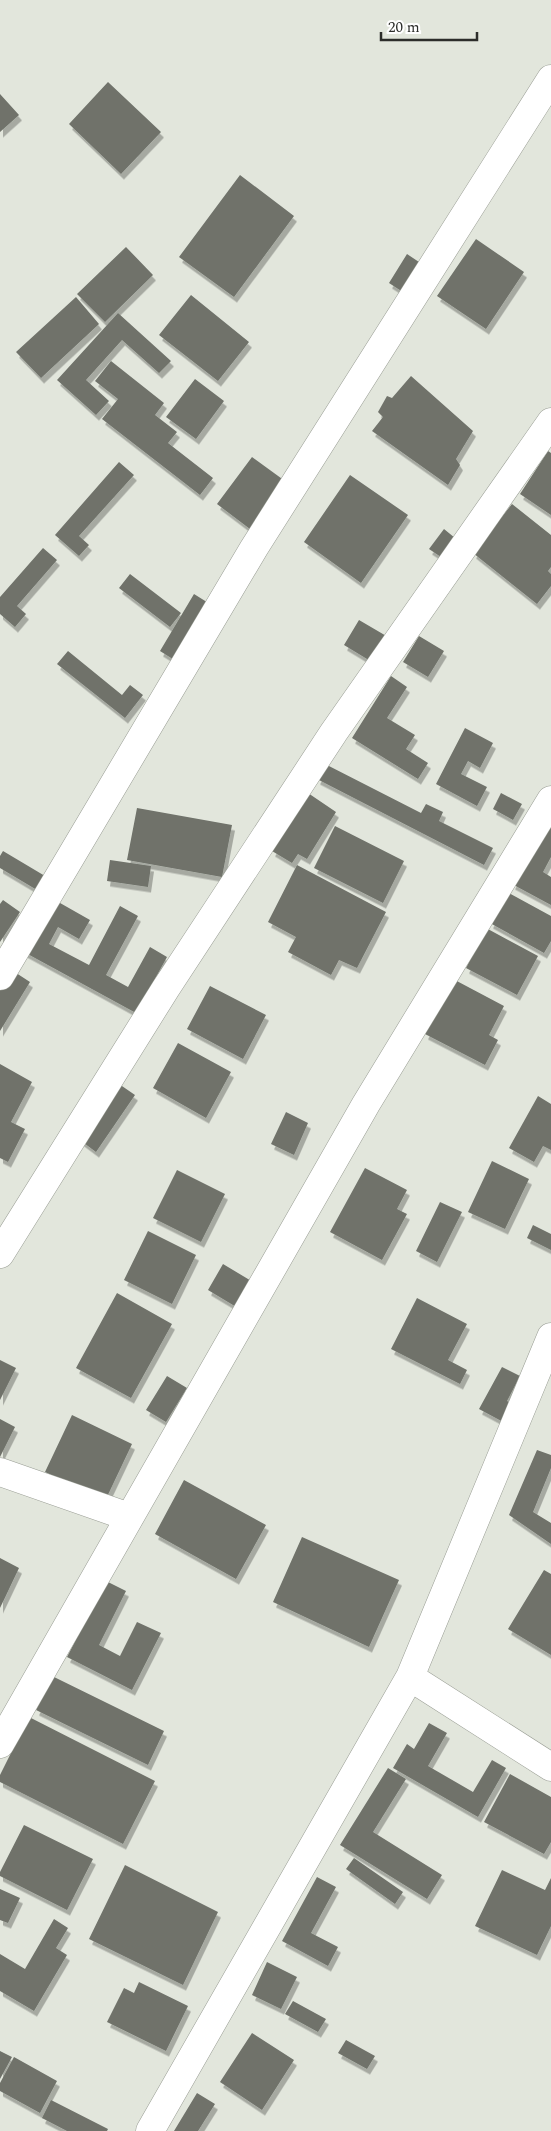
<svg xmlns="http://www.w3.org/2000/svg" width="551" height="2131" font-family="Spectral,serif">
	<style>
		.building { fill: #6f726a; filter: url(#shadow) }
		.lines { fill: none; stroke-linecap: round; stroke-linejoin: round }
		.minor-casing { stroke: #999d94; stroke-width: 29 }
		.minor { stroke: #fff; stroke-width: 28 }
	</style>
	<defs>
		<filter id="shadow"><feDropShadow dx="3" dy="5.5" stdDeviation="0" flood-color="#0004"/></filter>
	</defs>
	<rect width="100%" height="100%" fill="#e2e6dc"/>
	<path class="building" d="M108,82L161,132L121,174L69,124Z
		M0,94L19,115L0,132Z
		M240,175L294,216L234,297L179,257Z
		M476,239L524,272L486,329L437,296Z
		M126,247L153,275L105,322L77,294Z
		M407,254L425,266L406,294L389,283Z
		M191,295L249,342L218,381L159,335Z
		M76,297L99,324L41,378L16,352Z
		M118,313L171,361L159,373L122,340L86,380L109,401L96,415L57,380Z
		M111,361L164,403L155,415L177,432L168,443L213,478L200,495L102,419L118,399L95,381Z
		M411,376L473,431L456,459L460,465L448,485L372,431L383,417L378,412L387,396L392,398Z
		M195,379L224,401L196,439L166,417Z
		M548,451L551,453V515L520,494Z
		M252,457L285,481L250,529L217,504Z
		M119,462L134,475L79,536L89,545L79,556L55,535Z
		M350,475L408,515L361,583L304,542Z
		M512,504L551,535V567L548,571L551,574V586L537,604L473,553Z
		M444,529L455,538L441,557L429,549Z
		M43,548L57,560L17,606L26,614L15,627L0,614V597Z
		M130,574L181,613L170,627L119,588Z
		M194,594L210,604L176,661L160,651Z
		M359,620L388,637L372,662L344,645Z
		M419,636L444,651L428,677L403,662Z
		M68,651L122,695L130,685L143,695L125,718L57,664Z
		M391,676L407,687L387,718L415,735L406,749L428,763L418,779L352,738Z
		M465,728L493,743L480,768L468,761L461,774L487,787L477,806L436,784Z
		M325,764L421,813L426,804L443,812L439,821L493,848L484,865L317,779Z
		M308,793L336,812L307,859L298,854L292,863L272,851Z
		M501,793L522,804L513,820L493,809Z
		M137,808L232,825L222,877L127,860Z
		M551,813V857L543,872L551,877V905L512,884Z
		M335,826L404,861L383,903L314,868Z
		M3,851L45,876L37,890L0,868V856Z
		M110,860L151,866L148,887L107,881Z
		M297,865L386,912L357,968L339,960L331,975L288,952L296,937L268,922Z
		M507,892L551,916V941L544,953L490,923Z
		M53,899L90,920L79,939L58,927L49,944L89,965L120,906L138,916L106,975L128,987L150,947L167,957L136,1013L24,952Z
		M3,900L20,912L0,942V904Z
		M486,928L538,956L517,995L466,968Z
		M10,969L30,982L0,1031V986Z
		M453,979L504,1006L489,1035L498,1040L485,1065L425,1034Z
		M210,986L266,1015L243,1059L187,1029Z
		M178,1043L231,1072L206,1118L153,1088Z
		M0,1064L32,1082L11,1122L25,1129L8,1162L0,1158Z
		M119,1084L135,1095L96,1152L80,1140Z
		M538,1096L551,1104V1150L543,1146L534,1162L509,1148Z
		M286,1112L308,1123L294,1155L271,1144Z
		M492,1161L529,1179L505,1229L468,1212Z
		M365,1168L407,1190L397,1209L407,1214L382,1260L330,1232Z
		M177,1170L225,1194L201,1242L153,1218Z
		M440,1202L462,1212L437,1262L416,1251Z
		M533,1225L551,1234V1250L527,1238Z
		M148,1231L196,1255L172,1304L124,1280Z
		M223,1264L253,1282L238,1308L208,1290Z
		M117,1293L172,1324L131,1398L76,1368Z
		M417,1298L467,1324L448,1360L467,1370L460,1384L391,1349Z
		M0,1360L16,1368L0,1400Z
		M502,1367L520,1376L507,1401L516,1406L507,1424L479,1409Z
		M167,1376L187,1388L166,1422L146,1410Z
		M72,1415L132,1444L105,1501L45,1472Z
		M0,1419L15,1427L0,1457Z
		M537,1450L551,1455V1468L533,1512L551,1523V1544L509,1515Z
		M184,1480L266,1525L236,1579L155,1534Z
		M302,1537L399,1580L369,1647L273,1602Z
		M0,1558L19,1568L0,1608Z
		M544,1570L551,1574V1655L508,1629Z
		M106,1581L126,1591L99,1645L120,1656L137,1622L161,1633L132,1690L67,1657Z
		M52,1676L164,1731L148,1765L36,1710Z
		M29,1717L155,1781L123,1844L0,1782V1775Z
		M429,1723L447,1733L428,1766L473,1792L492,1760L506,1768L478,1817L393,1768L407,1744L414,1749Z
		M388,1768L406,1779L373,1832L442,1875L427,1899L340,1845Z
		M510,1774L551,1797V1842L544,1854L484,1822Z
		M24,1825L93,1859L67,1910L0,1876V1872Z
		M354,1858L403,1892L395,1904L346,1869Z
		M125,1865L218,1912L183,1985L89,1939Z
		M502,1870L545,1890L551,1878V1926L537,1955L475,1926Z
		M317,1877L336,1887L311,1933L338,1947L328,1966L282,1941Z
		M0,1889L20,1898L8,1923L0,1920Z
		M54,1919L68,1928L56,1948L67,1955L34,2011L0,1991V1954L25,1969Z
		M267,1962L297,1977L281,2009L252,1995Z
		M139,1982L188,2006L166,2051L107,2022L124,1988L134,1993Z
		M293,2001L326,2019L318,2032L285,2014Z
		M252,2033L294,2060L262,2110L220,2082Z
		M346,2040L375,2056L367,2069L338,2053Z
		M0,2051L12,2057L0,2079Z
		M14,2057L57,2081L40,2113L0,2091V2083Z
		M197,2093L215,2104L198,2131H174Z
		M51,2100L108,2129L107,2131H67L42,2118Z"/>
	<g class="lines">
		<defs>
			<path id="minor" d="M0,976L254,548L551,79
				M0,1254L166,988L334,732L551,422
				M0,1472L129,1517
				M410,1677L551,1767
				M0,1744L366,1104L551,800
				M150,2131L410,1677L551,1337"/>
		</defs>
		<use href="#minor" class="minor-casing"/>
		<use href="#minor" class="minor"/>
	</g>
	<path d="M381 32v8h96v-8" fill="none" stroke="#2c2d2a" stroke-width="2.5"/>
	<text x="388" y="32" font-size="15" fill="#2c2d2a" stroke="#ffffff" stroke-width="4" paint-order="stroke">20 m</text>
</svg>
